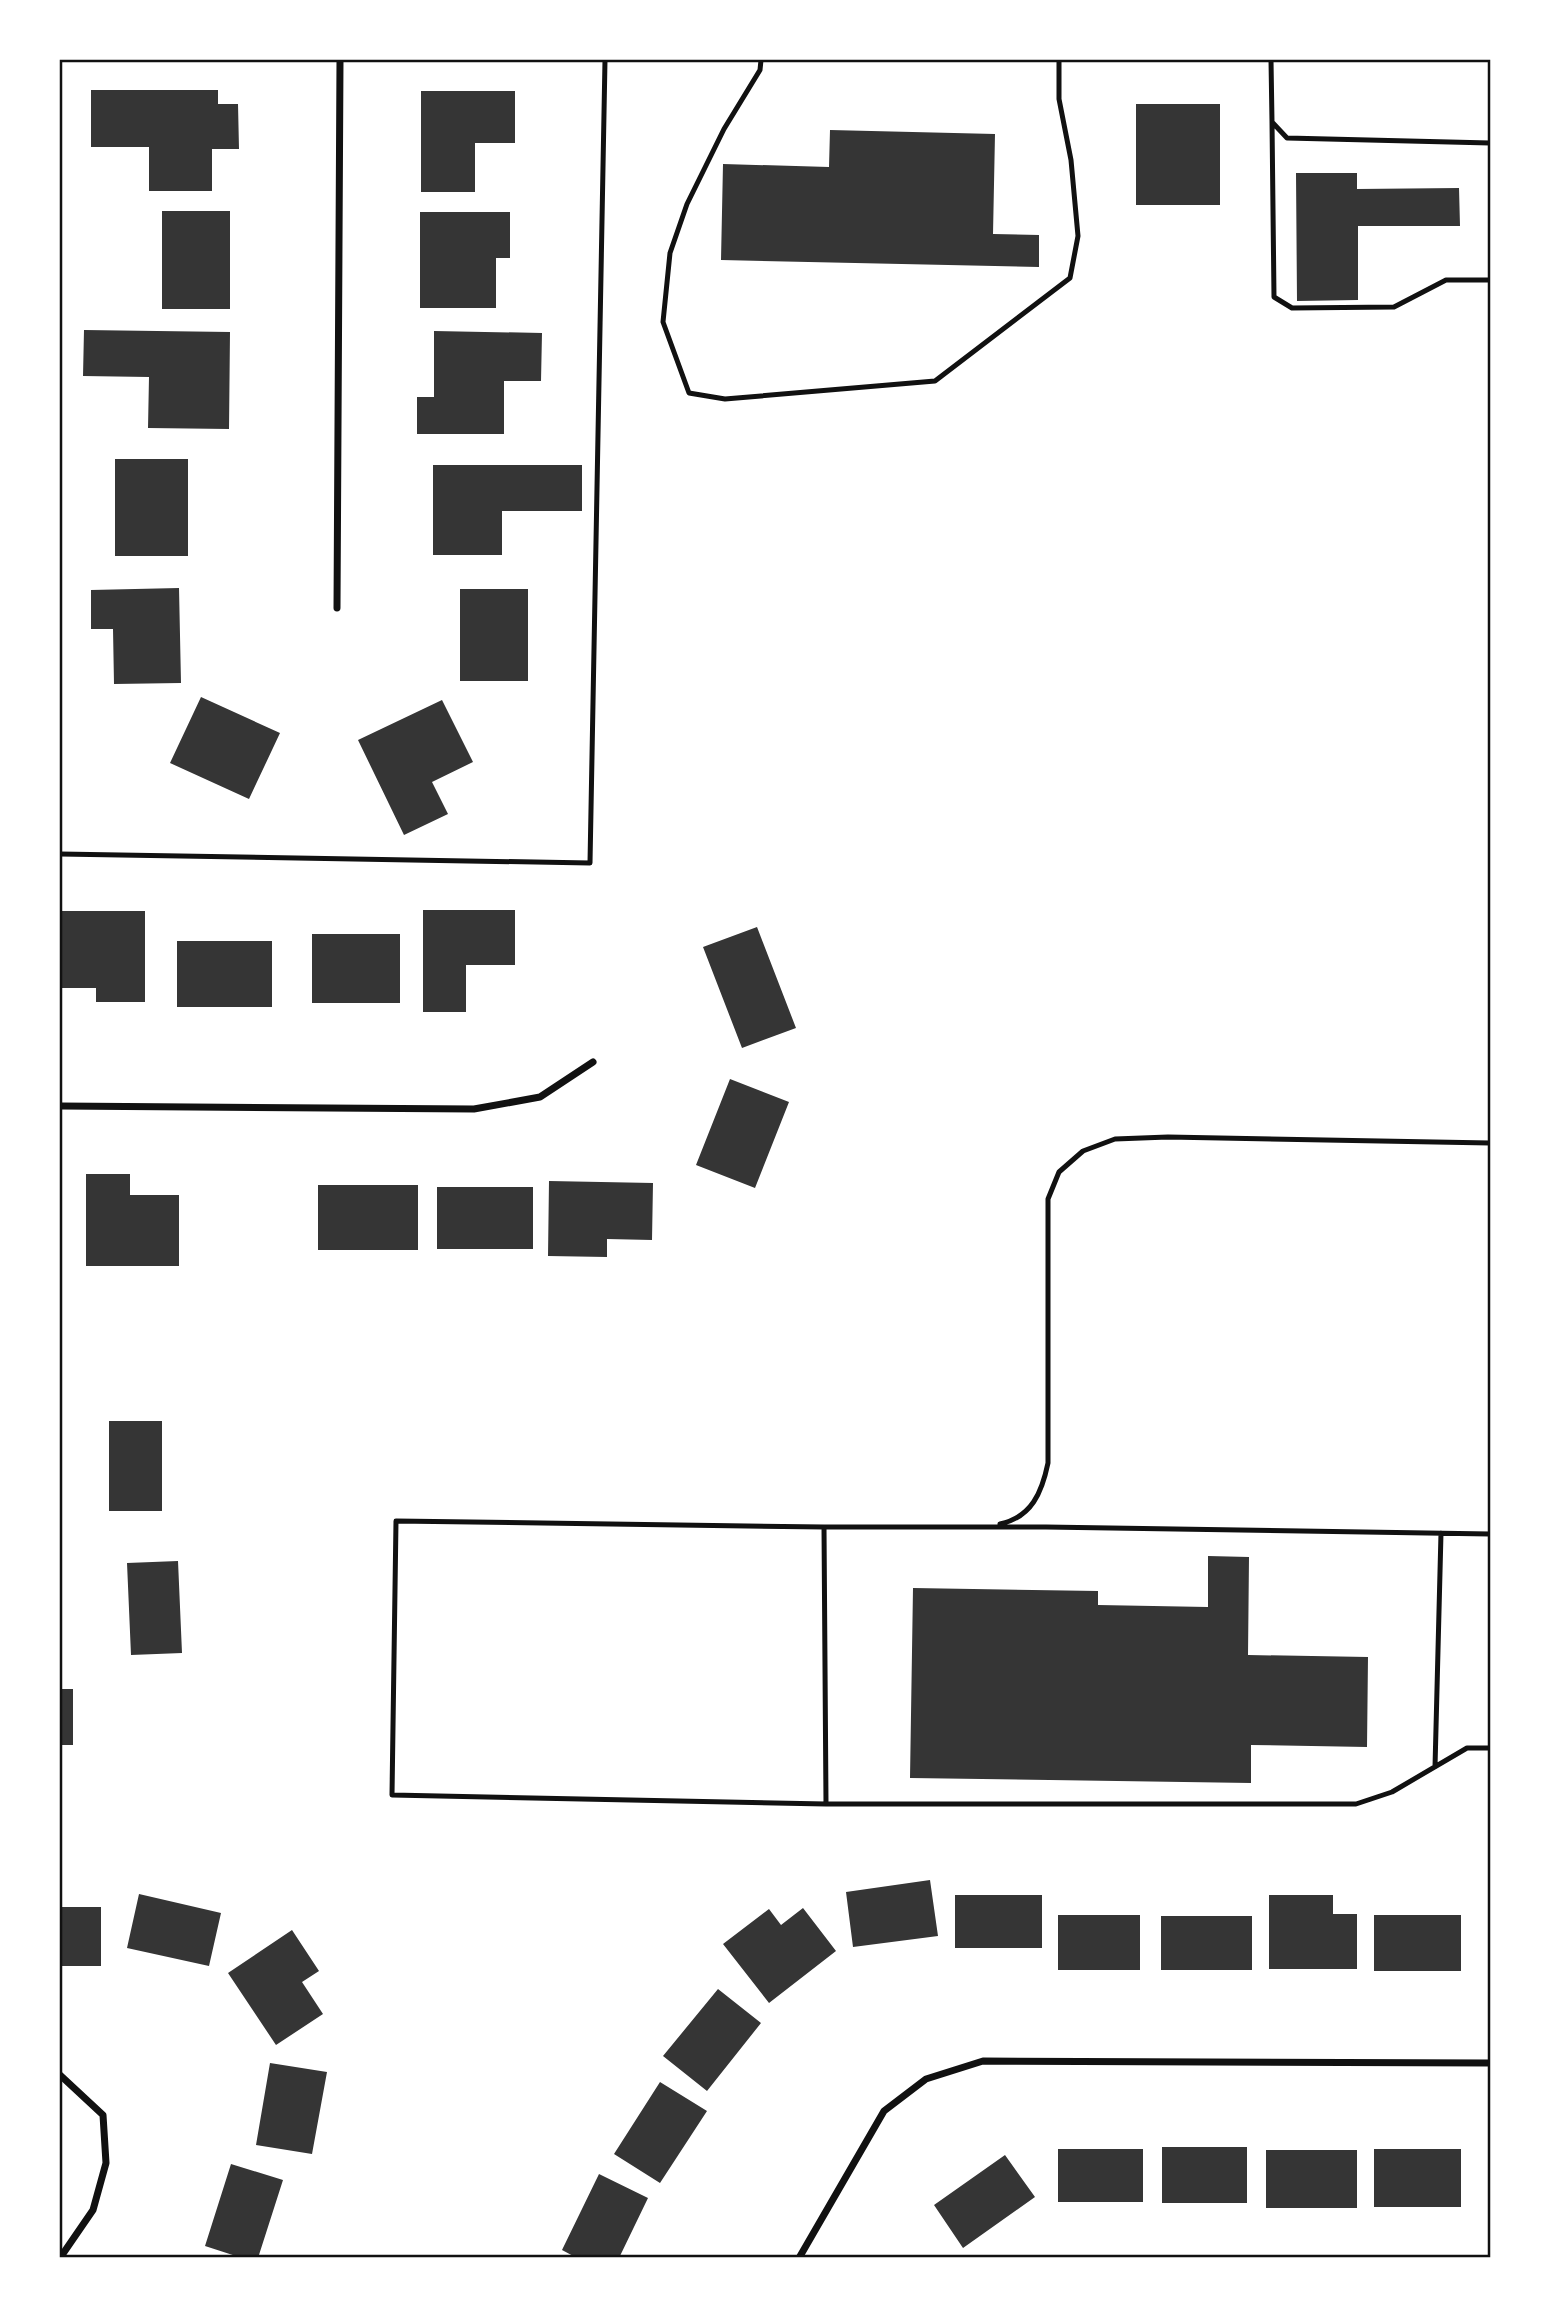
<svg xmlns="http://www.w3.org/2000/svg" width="1550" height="2317" font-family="Arial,sans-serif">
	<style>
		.building { fill: #353535 }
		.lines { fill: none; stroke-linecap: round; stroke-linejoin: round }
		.service { stroke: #111; stroke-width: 5 }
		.minor { stroke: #111; stroke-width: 7 }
		.neatline { fill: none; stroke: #111; stroke-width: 2.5 }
	</style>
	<rect width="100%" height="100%" fill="#fff"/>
	<path class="building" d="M91,90H218V104H238L239,149H212V191H149V147H91Z
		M421,91H515V143H475V192H421Z
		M1136,104H1220V205H1136Z
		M830,130L995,134L993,234L1039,235V267L721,260L723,164L829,167Z
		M1296,173H1357V189L1459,188L1460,226H1358V300L1297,301Z
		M162,211H230V309H162Z
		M420,212H510V258H496V308H420Z
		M84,330L230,332L229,429L148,428L149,377L83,376Z
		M434,331L542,333L541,381H504V434H417V397H434Z
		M115,459H188V556H115Z
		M433,465H582V511H502V555H433Z
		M179,588L181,683L114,684L113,629H91V590Z
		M460,589H528V681H460Z
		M201,697L280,733L249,799L170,763Z
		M442,700L473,762L432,782L448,814L404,835L358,740Z
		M423,910H515V965H466V1012H423Z
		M60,911H145V1002H96V988H60Z
		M757,927L796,1028L742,1048L703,947Z
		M312,934H400V1003H312Z
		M177,941H272V1007H177Z
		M730,1079L789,1102L755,1188L696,1165Z
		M86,1174H130V1195H179V1266H86Z
		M549,1181L653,1183L652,1240L607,1239V1257L548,1256Z
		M318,1185H418V1250H318Z
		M437,1187H533V1249H437Z
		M109,1421H162V1511H109Z
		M1208,1556L1249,1557L1248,1655L1368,1657L1367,1747L1251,1745V1783L910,1778L913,1588L1098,1591V1605L1208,1607Z
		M178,1561L182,1653L131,1655L127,1563Z
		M60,1689H73V1745H60Z
		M930,1880L938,1936L853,1947L846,1892Z
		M139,1894L221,1913L209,1966L127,1948Z
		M955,1895H1042V1948H955Z
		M1269,1895H1333V1914H1357V1969H1269Z
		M60,1907H101V1966H60Z
		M803,1908L836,1951L769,2003L723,1944L769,1909L781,1925Z
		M1058,1915H1140V1970H1058Z
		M1374,1915H1461V1971H1374Z
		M1161,1916H1252V1970H1161Z
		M292,1930L319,1971L302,1982L323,2014L276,2045L228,1973Z
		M718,1989L761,2023L707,2091L663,2056Z
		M270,2063L327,2072L312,2154L256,2145Z
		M660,2082L707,2111L660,2183L614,2154Z
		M1162,2147H1247V2203H1162Z
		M1058,2149H1143V2202H1058Z
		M1374,2149H1461V2207H1374Z
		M1266,2150H1357V2208H1266Z
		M1005,2155L1035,2197L963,2248L934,2205Z
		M231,2164L283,2180L258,2258H242L205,2246Z
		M599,2174L648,2198L619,2258H577L562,2250Z"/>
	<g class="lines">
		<path class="service" d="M761,60L760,70L724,129L687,204L670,253L663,322L689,393L725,399L935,381L1070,278L1078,236L1071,160L1059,99V60
			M1271,60L1272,122L1287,138L1490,143
			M1272,122L1274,297L1292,308L1394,307L1446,280H1490
			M60,854L590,863L605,60
			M1000,1524C1032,1517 1042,1492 1048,1463V1199L1059,1172L1083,1151L1115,1139L1168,1137L1490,1143
			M824,1527L396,1521L392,1795L826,1804
			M1490,1534L1046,1527H824L826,1804H1356L1392,1792L1467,1748H1490
			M1435,1767L1441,1533"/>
		<path class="minor" d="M337,608L340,60
			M60,1106L474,1109L540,1097L593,1062
			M60,2075L103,2115L106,2163L93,2210L60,2258
			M799,2258L884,2111L926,2079L983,2061L1490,2063"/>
	</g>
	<rect width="1550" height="2317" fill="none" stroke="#ffffff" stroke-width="122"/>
	<rect x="61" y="61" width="1428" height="2195" class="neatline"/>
</svg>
